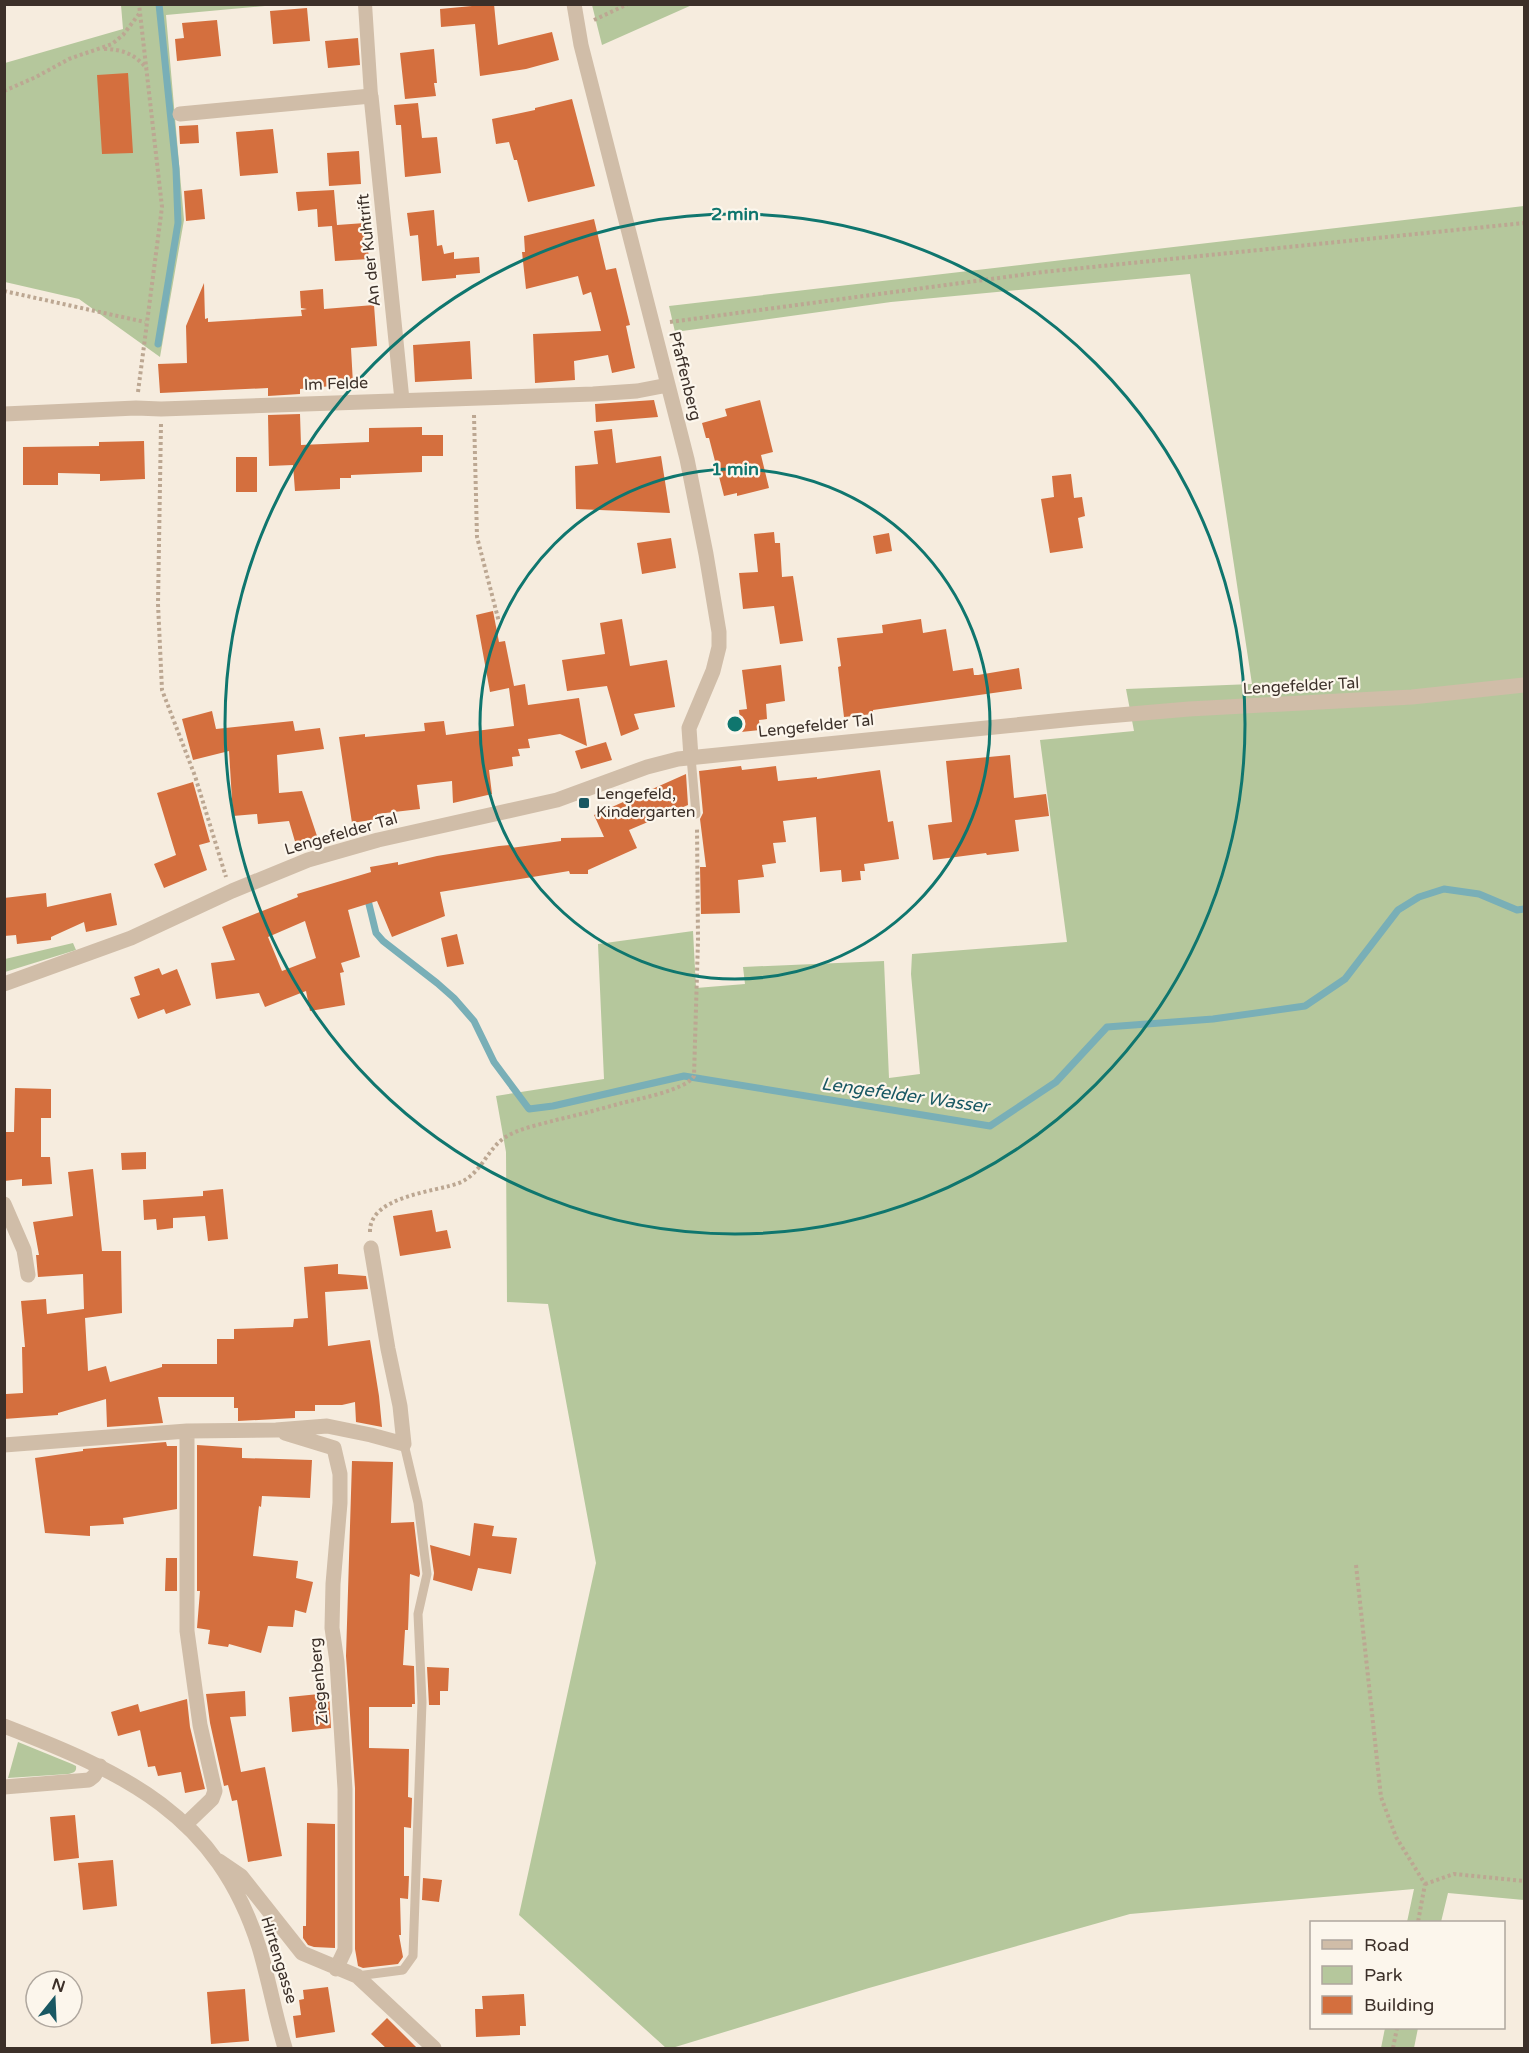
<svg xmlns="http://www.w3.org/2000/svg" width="1529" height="2053" font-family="'Varela Round',sans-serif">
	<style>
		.green { fill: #b5c79c }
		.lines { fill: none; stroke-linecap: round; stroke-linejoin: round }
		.stream { stroke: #79afb7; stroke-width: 7 }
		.building { fill: #d46f3e; fill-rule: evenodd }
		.path { stroke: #bca792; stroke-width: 4; stroke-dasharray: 3 3; stroke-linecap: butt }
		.service { stroke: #d0bda8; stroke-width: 9 }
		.pedestrian { stroke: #d0bda8; stroke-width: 14 }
		.minor { stroke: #d0bda8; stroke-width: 15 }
		.tertiary { stroke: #d0bda8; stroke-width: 15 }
		.ring { fill: none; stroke: #0f766e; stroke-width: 3 }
		.poi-dot { fill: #195863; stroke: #fcf6ec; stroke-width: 2 }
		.labels { text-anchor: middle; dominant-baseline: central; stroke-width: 4.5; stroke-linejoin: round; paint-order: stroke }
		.street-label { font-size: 16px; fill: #3c3029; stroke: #fcf6ec }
		.poi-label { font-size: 16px; fill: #3c3029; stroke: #fcf6ec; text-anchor: start }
		.water-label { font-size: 18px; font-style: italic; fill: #195863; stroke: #fcf6ec }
		.centre { fill: #0f766e; stroke: #fcf6ec; stroke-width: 3 }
		.ring-label { font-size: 18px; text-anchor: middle; font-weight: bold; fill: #0f766e; stroke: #fcf6ec; stroke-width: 4.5; stroke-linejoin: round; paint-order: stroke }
	</style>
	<rect width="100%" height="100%" fill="#f6ecde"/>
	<path class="green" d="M121,5H276L166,15L184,220L160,357L79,299L5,282V63L123,29Z
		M592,5V4L692,5L602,45Z
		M1524,206V1900L1448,1893L1441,1922H1407L1414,1889L1130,1914L869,1988L672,2048H666L519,1915L596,1563L548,1304L507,1302L506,1152L496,1096L604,1079L598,944L693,931L696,988L745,984L743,967L884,961L889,1078L920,1074L911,974L912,954L1067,942L1040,740L1134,731L1126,689L1252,684L1190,274L891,302L675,332L669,306Z
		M73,943L76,950L5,972V959Z
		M18,1742L72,1764L76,1766C77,1772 73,1773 68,1774L8,1778Z
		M1385,2028H1418L1414,2048H1381Z"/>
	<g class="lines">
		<path class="stream" d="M158,344L178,223L176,169L159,4
			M367,896L376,933L383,941L437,983L454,998L474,1021L494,1062L529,1109L553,1106L684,1076L990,1126L1056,1082L1107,1027L1213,1019L1305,1006L1345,979L1398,910L1419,897L1444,889L1479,894L1517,910L1524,909"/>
	</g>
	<path class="building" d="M472,4H494L498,45L552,32L559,60L526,69L480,76L475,24L441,27L440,9L472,6Z
		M307,8L310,41L273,44L270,11Z
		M217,20L221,56L177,61L175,39L184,38L182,23Z
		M358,38L360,65L328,68L325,41Z
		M434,49L437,83H434L436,96L405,99L400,53Z
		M128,73L133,153L102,154L97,75Z
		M572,99L595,186L528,202L517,160H514L509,142L496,144L492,119L535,110V108Z
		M418,103L422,138L437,137L441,173L405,177L401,125H396L394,105Z
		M198,125L199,143L180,144L179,126Z
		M273,129L278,173L240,176L236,132Z
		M359,151L361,184L329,186L327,153Z
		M202,189L205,219L186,221L184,191Z
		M334,190L337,225L365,223L369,259L335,261L332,226L318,227L317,209L298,211L296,192Z
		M434,210L437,246L442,245L444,254L454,252V259L479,257L480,273L456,275V278L422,281L418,235L410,236L407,213Z
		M594,219L606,270L616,268L630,325L626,326L635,368L612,373L608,355L574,361L575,380L535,383L533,334L601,331L591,292L583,295L578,276L526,289L522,252H525L524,236Z
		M204,283L205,319L208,318V322L302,316L301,310L307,309L301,308L300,291L323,289L324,309L374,305L377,346L351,348L353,384L300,389V394L268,396V388L160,393L158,364L187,363L186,326Z
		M470,341L472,379L415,382L413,345Z
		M654,400L658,417L596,422L595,404Z
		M760,400L773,452L761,455L769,488L737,496V493L724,496L709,438H706L702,423L727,416L725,409Z
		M300,414L301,445L369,442V428L422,427V435H443V456H422V472L351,475V478H340V489L295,491L293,465L269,466L268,415Z
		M612,429L616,463L661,456L670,513L576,509L575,466L598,464L594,431Z
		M144,441L145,479L100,481V474L58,473V485H23V447L99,446V442Z
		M236,457H257V492H236Z
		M1071,474L1074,498L1082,497L1085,516L1078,518L1083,548L1050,553L1041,499L1054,497L1052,476Z
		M774,532L775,543H780L782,577L793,576L803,641L780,644L774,606L743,609L739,573L758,572L754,534Z
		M889,533L892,551L876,554L873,536Z
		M671,538L676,568L642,574L637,543Z
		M493,611L499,642L505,641L514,686L525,684L528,705L579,698L587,746L560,734L528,739L530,748L518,749L520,756L512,757L513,766L489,770L492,794L453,803L452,781L417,785L420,809L377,814V819L352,823L339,737L365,734V737L425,731L424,723L444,721L446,735L514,726L509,688L490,692L476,615Z
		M622,619L630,666L667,660L675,707L634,714L639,729L621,736L607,686L567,691L562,660L605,654L600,623Z
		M921,619L923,633L946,629L953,671L973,668L974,675H978L1019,668L1022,689L873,710V714L844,717L838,667L841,666L837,638L883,633L882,625Z
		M781,665L785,701L766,704L767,719L759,720L760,730L741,732L739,710L747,709L742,670Z
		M212,711L216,729L293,721L295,731L320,728L324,749L277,755L279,793L302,791L318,839L296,845L289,821L258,824L257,814L233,816L229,751L193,760L182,719Z
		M606,742L612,760L581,769L575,751Z
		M1010,755L1014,798L1046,794L1049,816L1015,820L1019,851L987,855L986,853L933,860L928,825L952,822L946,761Z
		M741,766L742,770L776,766L778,781L817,777V779L880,770L888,822L893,821L899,859L864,864L865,871H860L861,880L842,882L841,870L820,872L816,817L783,821L786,842L773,843L776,863L762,865L764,877L738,880L740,913L701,914L700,867H706L700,819L703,813L699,771Z
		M686,774L688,805L629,830L637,848L588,870V874H570L569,871L440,892L445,916L392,937L377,901L348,910L360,957L341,963L344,972L340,973L345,1005L310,1011L306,991L265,1007L259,993L216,999L211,963L235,960L222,927L298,897L297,894L371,872L370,867L398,862V865L437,856L499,846L511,845V848L561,841V838L604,837L594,815ZM305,921L316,958L282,971L268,937Z
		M193,782L210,842L199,845L207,870L164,888L154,864L176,855L157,793Z
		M46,893L47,907L111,893L117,925L86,932L84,922L51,937V940L17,944L16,935L4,936V898Z
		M457,934L464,964L447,967L441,938Z
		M159,968L162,975L177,969L191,1005L166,1014L164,1009L138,1019L130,998L140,995L134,977Z
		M15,1088L51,1089V1118H41V1157H50L52,1184L22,1186V1179L4,1181V1132H14Z
		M146,1152V1169L122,1170L121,1153Z
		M93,1169L102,1251H121L122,1313L85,1318L88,1371L106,1366L110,1382L162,1367V1364H217V1339H234V1329L293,1327L294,1319L308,1318L304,1267L338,1264V1274L366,1276L368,1289L325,1292L328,1346L370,1340L379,1396L382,1427L356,1422L355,1402L342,1405H315V1411H295V1418L238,1421V1408H234V1397H158L163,1423L107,1427L106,1399L58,1413V1415L4,1419L6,1394L23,1393L22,1347H25L21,1301L46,1299L47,1314L84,1309L83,1274L38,1277L36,1255H39L33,1222L73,1216L68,1172Z
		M223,1189L228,1239L208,1241L205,1216L173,1218V1228L157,1230L156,1219L144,1220L143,1200L203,1196V1191Z
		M432,1210L436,1232L447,1230L451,1248L400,1256L393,1216Z
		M166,1442L167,1446H177V1509L123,1518L124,1524L90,1526V1536L45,1533L35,1458L83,1451V1449Z
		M197,1445L242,1448V1458L312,1460L310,1498L262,1496L261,1507L259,1506L253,1556L298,1561L296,1578L313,1582L306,1613L295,1610L293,1627L268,1626L261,1653L229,1644L228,1647L208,1644L210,1630L197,1628L200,1591H197Z
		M352,1461L393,1462L391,1523L414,1522L420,1574L419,1577L410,1574L408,1630H405L403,1665L414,1666L415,1704H412V1707H369V1748L409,1749L408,1797L412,1798L411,1828L404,1827V1876H409L408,1899L400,1898L401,1935H399L403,1957L398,1964L363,1968L358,1966L355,1949V1788L346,1656Z
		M474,1523L494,1526L492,1536L517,1538L511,1574L478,1568L472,1591L433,1580L434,1573L430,1545L470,1556Z
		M166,1558H177V1591H165Z
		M427,1667L449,1668L448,1691H440V1705H429Z
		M245,1691L246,1716L230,1717L241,1772L265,1767L282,1856L248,1862L237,1800L232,1801L228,1785L224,1786L210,1723L206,1694Z
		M329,1693L331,1728L292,1732L289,1697Z
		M187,1699L190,1727L205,1789L185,1793L181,1772L158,1776L155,1766L148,1767L140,1730L118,1736L111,1712L138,1704L140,1712Z
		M75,1815L79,1858L54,1861L50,1817Z
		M307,1823L335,1824V1948L314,1947L308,1945L303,1938V1926H306Z
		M113,1860L117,1906L83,1910L78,1863Z
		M423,1878L442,1880L439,1902L422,1900Z
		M328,1987L335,2032L296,2038L293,2016L301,2015L299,2000L304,1999L303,1990Z
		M245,1989L249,2041L211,2044L207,1992Z
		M524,1994L526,2026H520V2035L476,2037L475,2009H483L482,1996Z
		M387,2018L418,2049H387L371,2034Z"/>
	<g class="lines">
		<path class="path" d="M594,20L628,4
			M104,49C123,49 136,55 147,69
			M4,91L36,77L69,59L112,44L123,35L139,14
			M4,291L145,322
			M670,322L1043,272L1524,223
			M138,392L162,207L139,4
			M474,415L477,537L499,622
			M161,424L158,604L162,690L195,776L226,877
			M370,1232C369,1196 435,1192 459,1183C481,1174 486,1151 504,1138C519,1128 539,1125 556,1120C578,1115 600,1109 622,1103C638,1099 686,1090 694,1076L698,940L697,827
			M1356,1565L1381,1797L1396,1837L1425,1884L1418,1922
			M1425,1884L1454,1874L1524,1881
			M1393,2048L1397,2028"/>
		<path class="service" d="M691,757L696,814
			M357,1976L403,1970L413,1956L422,1702L418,1614L427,1574L418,1503L404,1444"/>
		<path class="pedestrian" d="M365,4L371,96"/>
		<path class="minor" d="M574,4L581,45L687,459L706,554L719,632V647L713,671L689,728L691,757
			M180,114L371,96L402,400
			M4,414L136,408L161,409L593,394L637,391L668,385
			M4,1204L24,1250L28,1275
			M285,1433L334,1448L340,1474V1503L333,1584L332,1628L337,1662L345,1789V1950L336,1969
			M4,1445L187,1431L276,1430L327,1426L371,1435L404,1444L400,1406L388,1349L371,1248
			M4,1726C125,1773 217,1814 259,1947C269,1980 275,2015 285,2048
			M4,1787L89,1780L94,1776L100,1766
			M186,1824L212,1799L215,1791L200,1725L187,1631V1431
			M219,1861L241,1876L302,1953L357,1976L434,2048"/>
		<path class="tertiary" d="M4,984L131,938L232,891L308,860L378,840L557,800L647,767L678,759L1084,718L1189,709L1412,697L1524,685"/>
	</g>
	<g class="ring">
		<circle cx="735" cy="724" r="255"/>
		<circle cx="735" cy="724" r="510"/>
	</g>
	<rect class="poi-dot" x="578" y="797" width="12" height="12" rx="3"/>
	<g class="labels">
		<g class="street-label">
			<text transform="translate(369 250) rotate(-96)">An der Kuhtrift</text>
			<text transform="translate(685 376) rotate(76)">Pfaffenberg</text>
			<text transform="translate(336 384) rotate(-2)">Im Felde</text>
			<text transform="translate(1301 686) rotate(-3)">Lengefelder Tal</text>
			<text transform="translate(816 726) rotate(-6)">Lengefelder Tal</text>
			<text transform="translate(341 834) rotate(-16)">Lengefelder Tal</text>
			<text transform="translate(319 1681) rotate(-95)">Ziegenberg</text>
			<text transform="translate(279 1960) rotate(73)">Hirtengasse</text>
		</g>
		<g class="poi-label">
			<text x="596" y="794">Lengefeld,<tspan x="596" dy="18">Kindergarten</tspan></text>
		</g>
		<g class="water-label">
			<text transform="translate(905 1095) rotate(8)">Lengefelder Wasser</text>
		</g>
	</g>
	<circle cx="735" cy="724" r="9" class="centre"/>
	<g class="ring-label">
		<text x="735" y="220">2 min</text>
		<text x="735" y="475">1 min</text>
	</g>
	<rect width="1529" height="2053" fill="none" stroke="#3c3029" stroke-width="12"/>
	<rect x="1310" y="1921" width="195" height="108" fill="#fcf6ec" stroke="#afa79e" stroke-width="1.5"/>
	<rect x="1322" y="1940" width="30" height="9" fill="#d0bda8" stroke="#afa79e" stroke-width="1.5"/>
	<text x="1364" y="1951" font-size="18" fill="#3c3029">Road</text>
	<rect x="1322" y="1966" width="30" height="18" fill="#b5c79c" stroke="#afa79e" stroke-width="1.5"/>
	<text x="1364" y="1981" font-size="18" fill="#3c3029">Park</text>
	<rect x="1322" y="1996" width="30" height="18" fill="#d46f3e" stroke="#afa79e" stroke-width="1.5"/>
	<text x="1364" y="2011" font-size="18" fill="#3c3029">Building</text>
	<g transform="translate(54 1999) rotate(18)"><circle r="28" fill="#fcf6ec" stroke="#afa79e" stroke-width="1.5"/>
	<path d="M0-4.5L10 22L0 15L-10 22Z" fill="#195863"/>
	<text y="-9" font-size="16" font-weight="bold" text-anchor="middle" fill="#3c3029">N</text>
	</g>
</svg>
